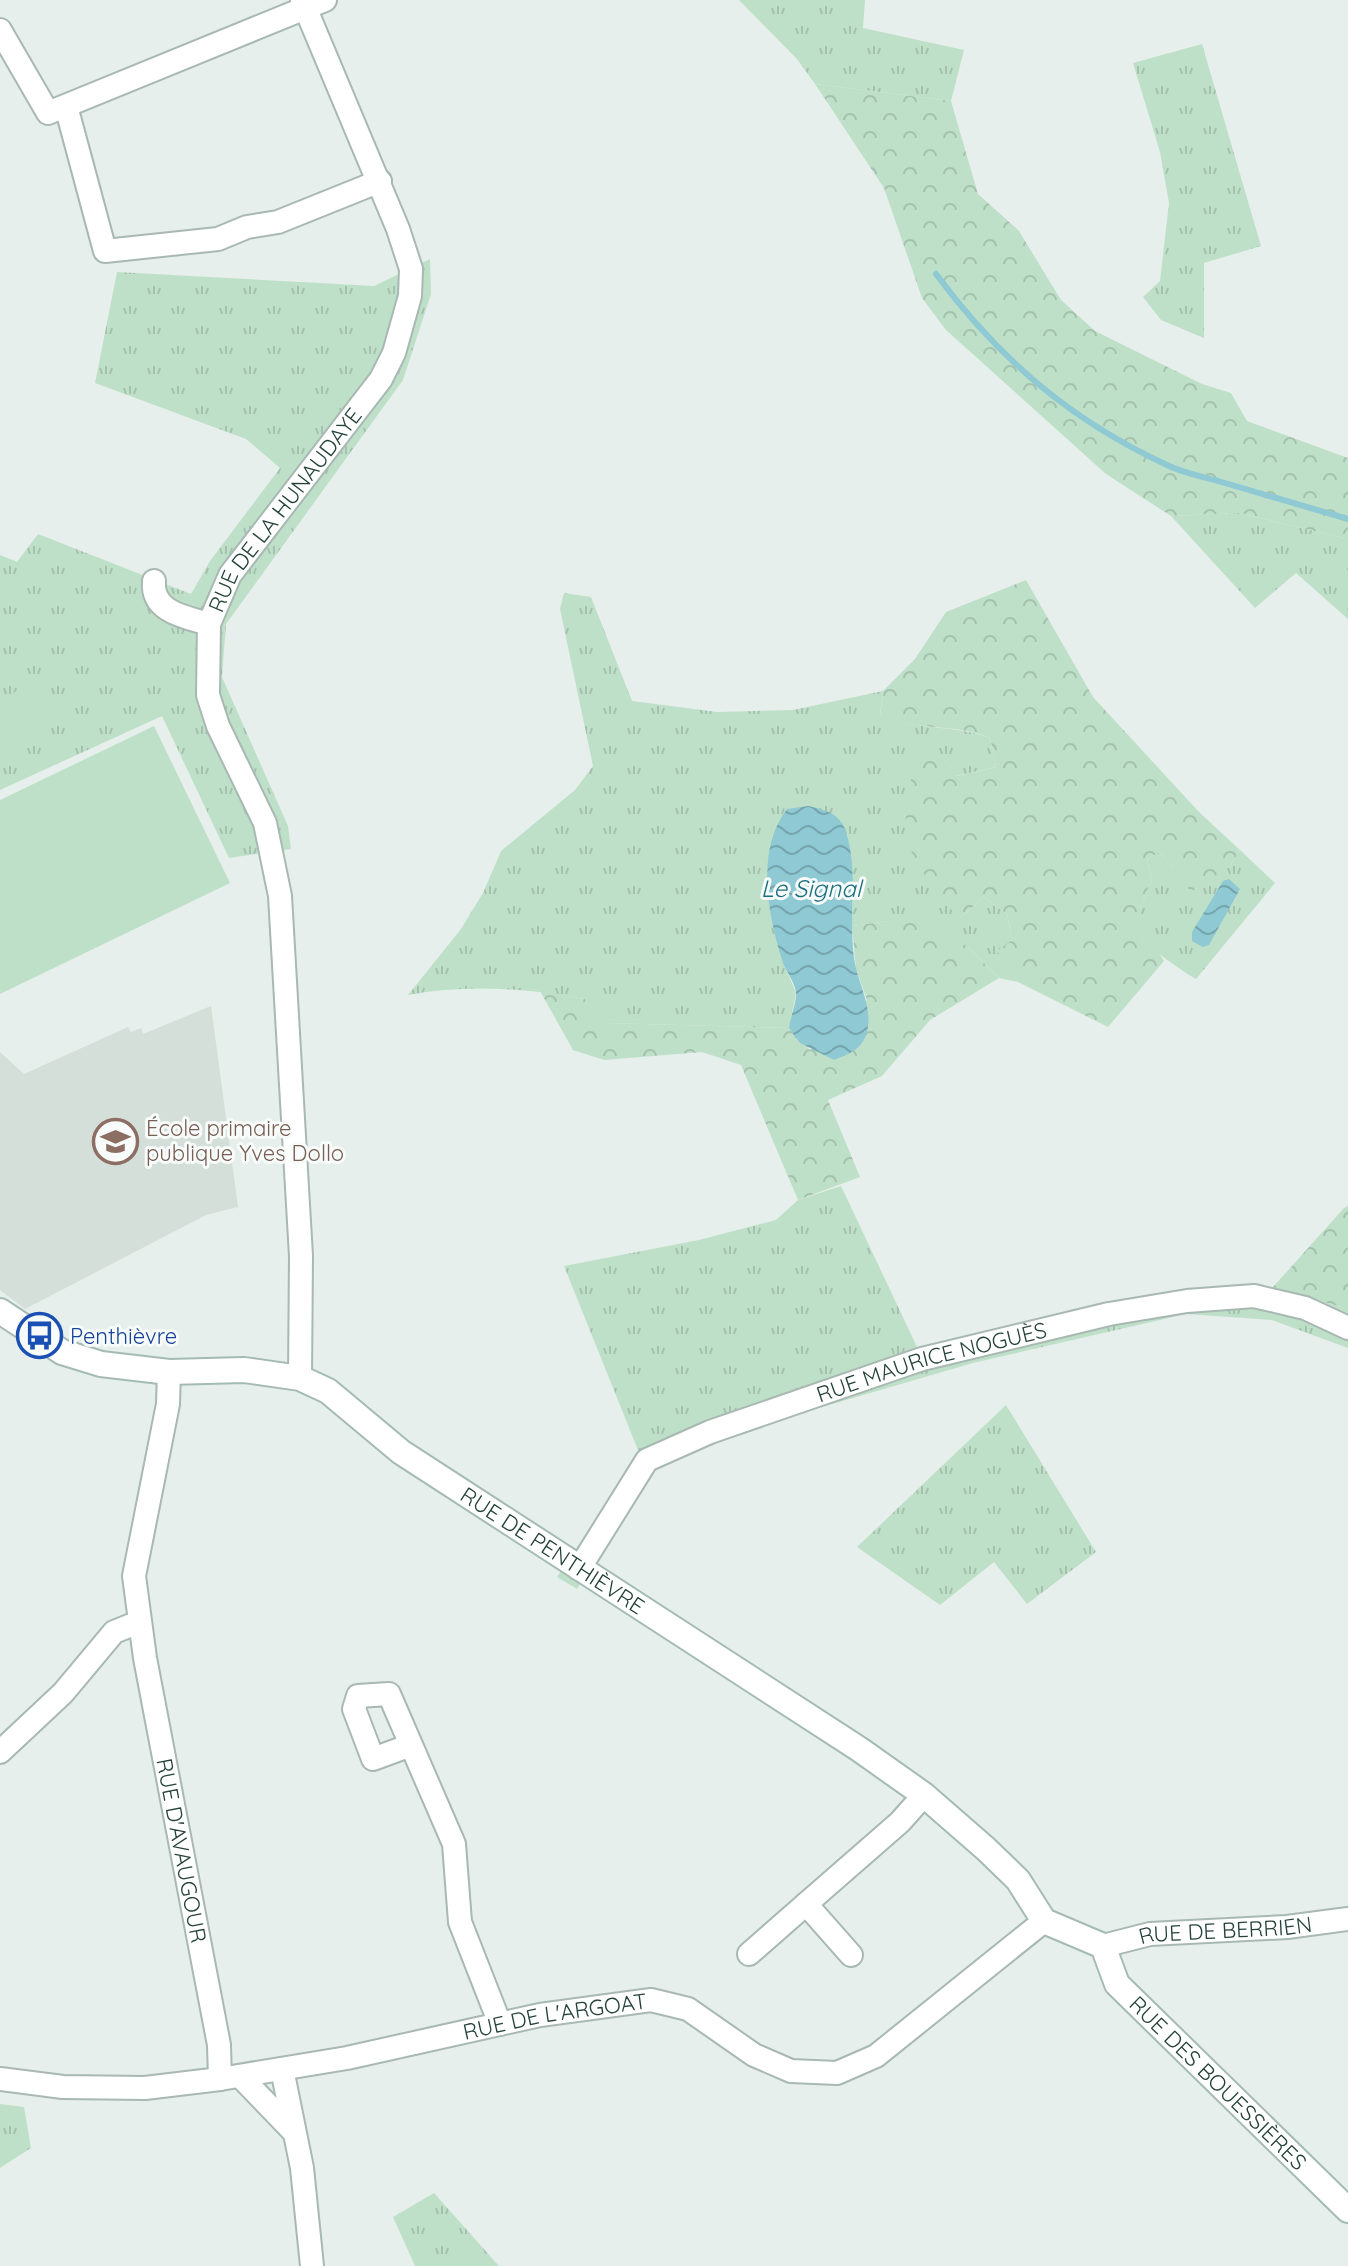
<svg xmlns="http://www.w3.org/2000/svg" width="1348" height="2266" font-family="Quicksand,sans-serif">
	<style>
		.built { fill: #d4dfda }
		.grass { fill: url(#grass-tufts) }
		.forest { fill: url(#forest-crowns) }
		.garden { fill: #bfe0c8 }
		.water { fill: url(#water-waves) }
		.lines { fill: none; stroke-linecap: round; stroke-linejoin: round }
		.stream { stroke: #8ec9d4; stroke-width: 6 }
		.street-casing { stroke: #a8b8b2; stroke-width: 26 }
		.secondary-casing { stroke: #a4bbb3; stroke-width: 28 }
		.street { stroke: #fff; stroke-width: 22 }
		.secondary { stroke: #fff; stroke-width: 24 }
		.labels { text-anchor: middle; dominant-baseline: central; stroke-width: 6; stroke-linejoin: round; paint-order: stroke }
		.street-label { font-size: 22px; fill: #24423a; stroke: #f7fbf9 }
		.education-label { font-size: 22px; fill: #785e54; stroke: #f7fbf9; text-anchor: start }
		.transit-label { font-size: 22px; fill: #164399; stroke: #f7fbf9; text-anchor: start }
		.water-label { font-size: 24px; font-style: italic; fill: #1c6f80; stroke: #f7fbf9 }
	</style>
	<defs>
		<pattern id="grass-tufts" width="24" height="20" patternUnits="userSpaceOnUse" patternTransform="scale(2)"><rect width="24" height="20" fill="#bfe0c8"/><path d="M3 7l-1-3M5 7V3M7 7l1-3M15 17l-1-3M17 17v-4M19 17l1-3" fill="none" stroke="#a4c1ad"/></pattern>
		<pattern id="forest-crowns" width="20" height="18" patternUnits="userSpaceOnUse" patternTransform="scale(2)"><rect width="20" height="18" fill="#bfe0c8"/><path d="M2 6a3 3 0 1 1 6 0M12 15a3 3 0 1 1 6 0" fill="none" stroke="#a4c1ad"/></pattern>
		<pattern id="water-waves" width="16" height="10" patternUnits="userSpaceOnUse" patternTransform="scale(2)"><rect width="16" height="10" fill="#8ec9d4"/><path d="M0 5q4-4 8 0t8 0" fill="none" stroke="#74a5ad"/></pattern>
	</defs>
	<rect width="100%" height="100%" fill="#e6efeb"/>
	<path class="built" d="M211,1006L238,1207L206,1215L25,1309L0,1290V1052L24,1074L128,1027L131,1032L141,1028L143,1034Z"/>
	<path class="grass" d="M739,0H865L863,28L964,50L951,101L815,84L797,59Z
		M1202,44L1261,246L1204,263V338L1161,320L1143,297L1160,281L1169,203L1160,152L1133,63Z
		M430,259L431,294L403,380L226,624L222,677L288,826L291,849L229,858L162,716L0,790V555L17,562L38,534L191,594L210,561L280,468L246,439L95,383L117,272L374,286Z
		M1239,513L1348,539V619L1296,573L1255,608L1171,516Z
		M564,593L591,597L632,701L717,712L793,710L883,691L880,715C915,731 953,724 990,738L996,767L956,776L945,760L960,918L984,897L1007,914L1012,940L998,951L1018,982L999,978L968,947L887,921L852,926L853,887L784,964L796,993L789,1028L604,1023L585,999C526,988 467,984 408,995L461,929L483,893L501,851L575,790L593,766L560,609Z
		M1240,850L1275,883L1196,979C1175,967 1160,954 1140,940V908L1152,879L1147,859L1160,852L1191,891L1230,866Z
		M841,1186L918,1349L1106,1302L1190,1289L1273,1287L1348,1309V1348L1272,1320L1186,1314L973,1363L726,1435L653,1471L577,1589L557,1577L640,1455L564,1266L699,1240L776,1220L798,1200Z
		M1006,1405L1096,1552L1027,1604L994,1562L940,1605L857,1547Z
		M0,2104L24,2107L31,2148L0,2168Z
		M434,2193L499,2266H415L393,2217Z"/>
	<path class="forest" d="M815,84L951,101L978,194L1019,231L1061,300L1095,331L1202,384L1231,393L1247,421L1348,458V539L1239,513L1171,516L1106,474L946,330L922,298L884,188Z
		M1026,580L1093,697L1199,812L1240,850L1230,866L1191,892L1160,852L1147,859L1152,879L1140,908V940L1159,953L1164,961L1108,1027L1018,982L997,951L1012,940L1007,914L984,897L960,918C943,903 912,862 907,839C902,812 912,778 917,751L945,760L957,776L996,767L990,738C954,723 915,731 880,716L883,691L915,659L946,612Z
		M887,921L934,923L968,947L999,978L930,1020L882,1076L828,1100L860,1177L798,1200L741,1065L702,1052L604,1060L573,1050L540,991L585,999L605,1023L789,1028L810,1050L867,1000L856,969L852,926Z
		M1348,1206V1309L1273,1287L1344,1208Z"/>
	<path class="garden" d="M30,682L51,715L0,749V702Z
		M154,726L230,883L0,994V800Z"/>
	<path class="water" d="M808,806C822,809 837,812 844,827C861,867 846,926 856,968C861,989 874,1013 866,1035C860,1051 848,1054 834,1060L800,1043L789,1028C790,1018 797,1001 796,992C794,982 787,972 783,963C768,917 755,850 787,809Z
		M1229,879L1240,889L1209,945L1203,947L1192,941V932L1223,881Z"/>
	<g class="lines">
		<path class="stream" d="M936,274C999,359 1070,420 1167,465C1185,474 1206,477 1225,483C1266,495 1307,507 1348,519"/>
		<defs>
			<g id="street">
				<path d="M0,30L48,113L325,0"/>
				<path d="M66,106L105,251L218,239L247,227L278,222L380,181"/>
				<path d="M154,581C151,612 185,617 209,624"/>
				<path id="s1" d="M169,1372L168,1404L134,1576L145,1658L219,2045L220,2079"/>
				<path id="s2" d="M300,1378L301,1256L280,896L265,823L218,726L208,695L209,624L230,575L381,379L394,353L410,296L411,269L398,229L302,0"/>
				<path id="s3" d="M579,1569L647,1460L710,1432L922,1359L1109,1314L1187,1301L1254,1296L1305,1308L1348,1328"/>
				<path d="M411,1745L373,1759L354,1709L358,1696L389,1694L454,1844L460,1922L500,2024"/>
				<path d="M0,1752L63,1693L114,1632L139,1622"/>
				<path id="s4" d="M1103,1946L1150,1934L1287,1927L1348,1919"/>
				<path d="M749,1954L806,1904"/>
				<path d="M851,1955L806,1904L900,1822L924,1795"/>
				<path d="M282,2069L302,2168L312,2266"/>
				<path d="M240,2076L293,2131"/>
				<path id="s5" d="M0,2079L63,2087L145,2088L220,2079L347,2058L540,2015L651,2000L688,2009L754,2055L791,2071L837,2073L876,2056L1044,1921"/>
			</g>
			<g id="secondary">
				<path id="s6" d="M0,1311L62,1352L101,1364L169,1372L244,1370L300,1378L328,1391L401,1452L859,1749L924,1795L986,1849L1018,1880L1044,1921L1103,1946L1117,1984L1348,2210"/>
			</g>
		</defs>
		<use href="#street" class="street-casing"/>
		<use href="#secondary" class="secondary-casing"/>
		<use href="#street" class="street"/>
		<use href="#secondary" class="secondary"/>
	</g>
	<defs>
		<symbol id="school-ring" viewBox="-11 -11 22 22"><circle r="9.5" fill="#f7fbf9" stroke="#8d6e63" stroke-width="1.5"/><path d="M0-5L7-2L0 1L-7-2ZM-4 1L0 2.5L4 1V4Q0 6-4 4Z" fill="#8d6e63"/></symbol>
		<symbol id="bus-ring" viewBox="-11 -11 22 22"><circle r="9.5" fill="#f7fbf9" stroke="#1a4fb4" stroke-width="1.5"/><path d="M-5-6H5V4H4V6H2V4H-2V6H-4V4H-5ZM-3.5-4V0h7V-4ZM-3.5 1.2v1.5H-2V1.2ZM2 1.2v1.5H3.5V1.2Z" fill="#1a4fb4"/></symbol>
	</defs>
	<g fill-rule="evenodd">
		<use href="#school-ring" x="90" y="1116" width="51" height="51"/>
		<use href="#bus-ring" x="14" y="1310" width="51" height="51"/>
	</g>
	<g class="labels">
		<g class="street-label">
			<text stroke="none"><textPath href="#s2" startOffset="906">RUE DE LA HUNAUDAYE</textPath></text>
			<text stroke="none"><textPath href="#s3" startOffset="430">RUE MAURICE NOGUÈS</textPath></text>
			<text stroke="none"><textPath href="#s6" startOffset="622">RUE DE PENTHIÈVRE</textPath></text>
			<text stroke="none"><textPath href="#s1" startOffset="486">RUE D'AVAUGOUR</textPath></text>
			<text stroke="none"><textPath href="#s4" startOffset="124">RUE DE BERRIEN</textPath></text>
			<text stroke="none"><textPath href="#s5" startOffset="562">RUE DE L'ARGOAT</textPath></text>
			<text stroke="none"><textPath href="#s6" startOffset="1488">RUE DES BOUESSIÈRES</textPath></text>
		</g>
		<g class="education-label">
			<text x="146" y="1128">École primaire<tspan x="146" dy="25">publique Yves Dollo</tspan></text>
		</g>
		<g class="transit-label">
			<text x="70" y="1336">Penthièvre</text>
		</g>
		<g class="water-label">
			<text x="811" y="888">Le Signal</text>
		</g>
	</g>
</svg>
